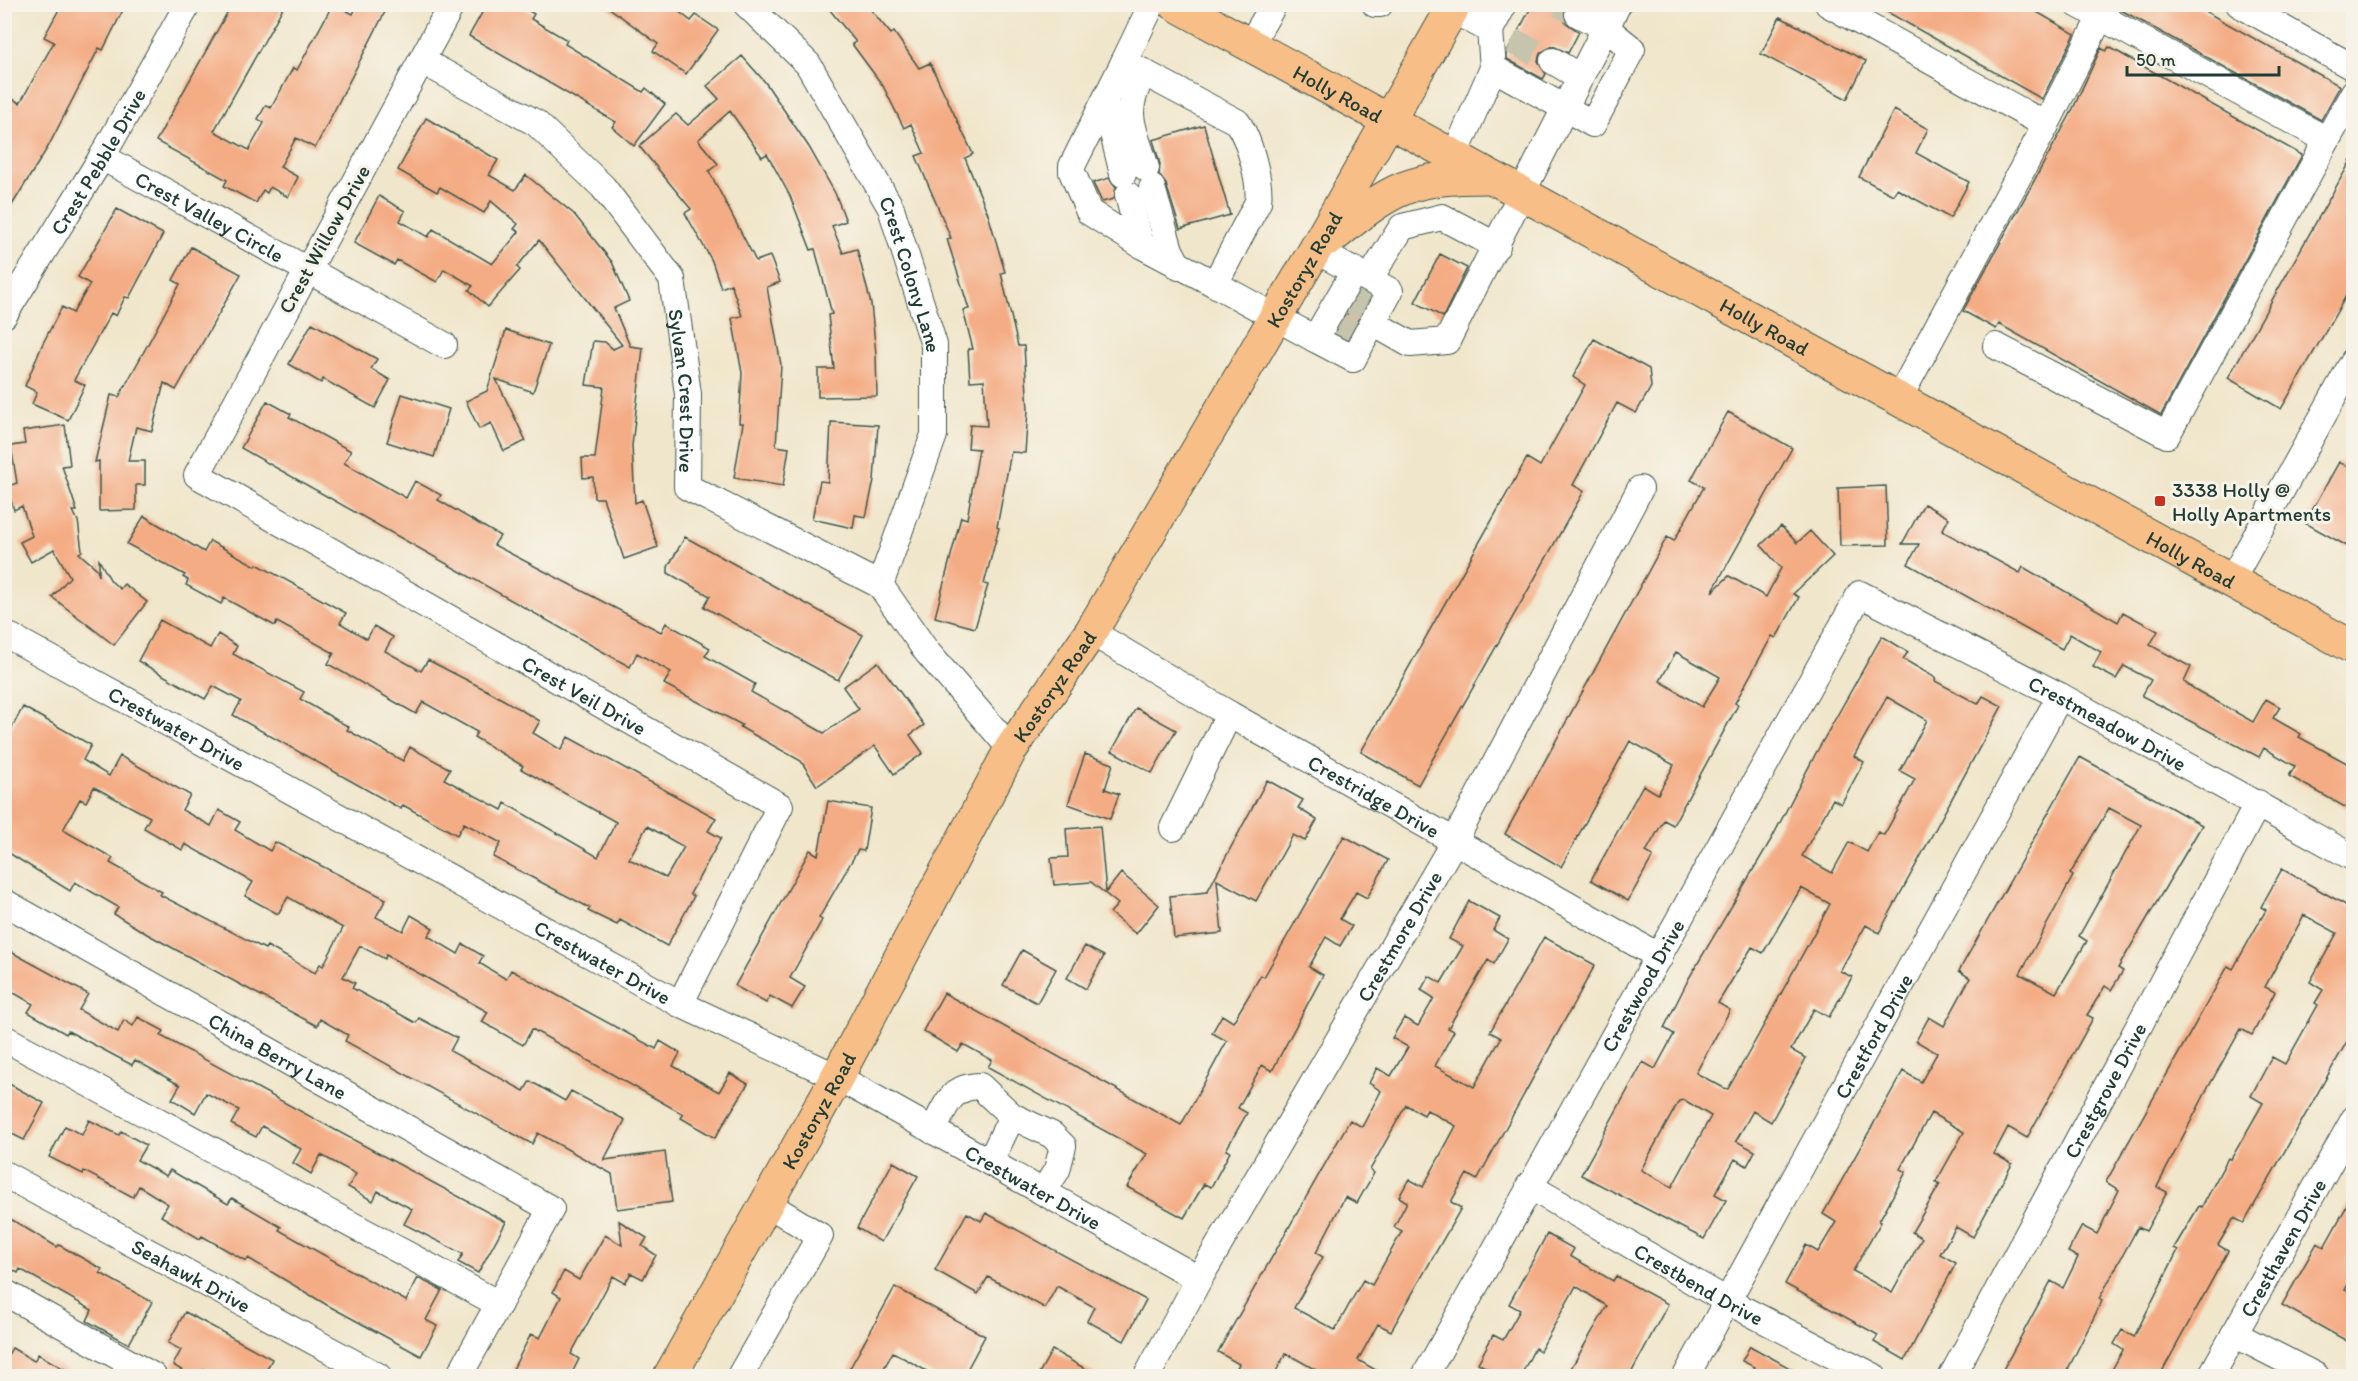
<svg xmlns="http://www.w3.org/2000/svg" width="2358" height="1381" font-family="Itim,sans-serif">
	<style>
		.building { fill: #f4ac84; fill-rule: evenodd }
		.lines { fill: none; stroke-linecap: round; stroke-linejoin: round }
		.minor-tunnel { stroke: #c6c4ad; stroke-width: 26; stroke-dasharray: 26 13; stroke-linecap: butt }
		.minor-casing { stroke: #3e564b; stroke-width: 28 }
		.major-casing { stroke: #3e564b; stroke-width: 35 }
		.minor { stroke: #fff; stroke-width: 26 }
		.major { stroke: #f7be88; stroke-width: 33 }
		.poi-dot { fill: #c8321e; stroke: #f7f3e8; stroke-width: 2 }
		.labels { text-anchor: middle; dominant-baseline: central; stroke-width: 6; stroke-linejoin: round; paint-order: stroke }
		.street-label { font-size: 21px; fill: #1f3d34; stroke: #f7f3e8 }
		.poi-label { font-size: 21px; fill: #1f3d34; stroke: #f7f3e8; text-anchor: start }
	</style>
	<rect width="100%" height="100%" fill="#f7f3e8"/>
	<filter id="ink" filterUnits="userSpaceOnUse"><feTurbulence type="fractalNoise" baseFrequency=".0167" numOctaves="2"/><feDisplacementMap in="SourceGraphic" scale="12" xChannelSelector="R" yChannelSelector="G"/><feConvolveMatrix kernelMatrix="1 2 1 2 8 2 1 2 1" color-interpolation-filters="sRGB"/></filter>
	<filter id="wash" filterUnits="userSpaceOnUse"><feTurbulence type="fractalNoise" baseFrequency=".008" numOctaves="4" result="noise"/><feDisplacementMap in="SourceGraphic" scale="24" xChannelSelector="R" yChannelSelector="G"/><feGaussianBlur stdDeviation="1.35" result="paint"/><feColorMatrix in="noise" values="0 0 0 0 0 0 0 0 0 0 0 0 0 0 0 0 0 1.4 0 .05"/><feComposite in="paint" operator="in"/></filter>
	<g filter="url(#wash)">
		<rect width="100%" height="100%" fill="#f0e6cb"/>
		<g id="blocks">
			<path class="building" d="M62,4H126L103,50L99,48L48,147L4,218V109L11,98L20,103L54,42L44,37Z
				M232,4H285L214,131L249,150L264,123L258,119L266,105L271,108L293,68L297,70L333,4L353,14L358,4H389L315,148L296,138L280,167L298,177L288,197L270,187L267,193L263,190L256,203L224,186L227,180L156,141Z
				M487,4H518L534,14L531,19L567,40L565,44L643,92L646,88L665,104L634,146L612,127L616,122L469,36Z
				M604,4H669L691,21L696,15L718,30L686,74L653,51L658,44Z
				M825,4H866L891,34L894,32L919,68L930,63L973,154L965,158L988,214L1005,272L1001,273L1018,346H1024L1028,410L1025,453L1011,452L997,527L999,528L984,584L988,585L975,628L935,617L961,517L967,519L979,449L968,448L970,425L987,426L984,380L970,381L968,349H973L963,310L969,309L947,239L951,238L916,156L924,153L911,124L904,128L883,86L852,44L856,42Z
				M1533,4H1567L1563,14L1565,22L1579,32L1568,53L1553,46L1540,53L1538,61L1546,74L1543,79L1507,59V52Z
				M1873,4H2023L2075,34L2042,99Z
				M2122,4H2192L2340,86L2321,120L2121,10Z
				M1780,17L1866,61L1847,99L1761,54Z
				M2109,47L2302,155L2161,415L1999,324L1996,329L1963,311L2070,115L2101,48L2106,51Z
				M742,56L765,82L809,147L835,193L846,221L832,226L843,253L857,249L871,304L876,354L877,396L818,397V369H834L828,315L832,314L815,249L811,250L790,196L767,154L762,157L730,111L698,140L718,164L709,171L756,261L770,256L780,282L767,287L781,365L776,446L789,448L783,486L734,478L743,423H739L742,373L732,318L742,316L731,284L721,288L712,261L685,213L691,209L639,146L676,114L688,125L719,99L707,86Z
				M1894,110L1928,129L1916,153L1969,182L1950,218L1897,189L1893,195L1859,177Z
				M426,118L498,160L489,175L515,190L526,175L574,214L612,262L629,301L614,308L630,346L643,348L632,446L635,503L642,500L658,547L624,559L603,498H594L593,477L583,478L582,458H595L604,387L586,385L593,341L605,342L613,349L622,345L539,240L517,267L520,270L488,307L469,290L473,286L444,269L437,282L397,260L394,265L354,243L379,196L405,211L400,221L428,237L433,229L492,264L519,232L514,229L518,224L491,201L484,213L440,187L437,192L398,170Z
				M1204,125L1230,215L1180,229L1166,184L1159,175L1160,164L1153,140Z
				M2354,155V282L2281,409L2228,378Z
				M1109,178L1116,187L1114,199L1102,202L1093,183Z
				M117,209L163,234L129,298L125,297L116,316L111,313L74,380L85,385L68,420L32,404L37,392L25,386L43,343L62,307L73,313L90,284L78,277Z
				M191,247L241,274L176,390L164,383L152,431L136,427L128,461H145V485H136V510L99,511V461L95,462L111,395L119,397L154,333L180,284L173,280Z
				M1440,254L1467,268L1443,317L1415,302Z
				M1360,292L1370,297L1347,339L1336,333Z
				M312,323L377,359L371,369L390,380L375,408L323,379L321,383L289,364Z
				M506,330L549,345L533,392L496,379L526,441L504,451L491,423L479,429L466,401L487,391Z
				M1594,339L1649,369L1651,387L1636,413L1617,403L1573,485L1584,491L1418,785L1361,752L1527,458L1540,466L1585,385L1573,377Z
				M402,394L449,409L434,457L387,442Z
				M267,401L291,414L289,417L351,451L344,463L406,498L415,481L441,495L438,500L500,536L494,545L661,632L666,623L710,648L705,656L755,684L751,692L824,733L859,709L843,687L878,662L924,725L910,735L923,753L894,774L875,746L817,786L801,761L740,727L742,725L664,684L671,672L637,653L630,667L241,448Z
				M1728,412L1792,448L1712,592L1729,576L1766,597L1781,568L1761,545L1781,526L1797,543L1810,531L1833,556L1793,594L1799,597L1776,638L1772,636L1735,703L1738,705L1673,825L1664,820L1646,852L1653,856L1628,901L1591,880L1643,785L1658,794L1674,765L1630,741L1561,867L1505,834L1667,537L1674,541L1704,487L1691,480ZM1676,652L1720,677L1702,707L1660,681Z
				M831,422L878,425L874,480L866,517L855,515L853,528L812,519L820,481L828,482Z
				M65,425L70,465L62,466L77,511H73L78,521L82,551L79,553L97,569L99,576V560L111,581L120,589L124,584L147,602L114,645L52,597L70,577L54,549L31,562L20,542L32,536L22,506L14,510L6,487L17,483L11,446L25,444L23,431Z
				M2339,462L2354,470V534L2347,546L2305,523Z
				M1886,486L1888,545L1840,546L1838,488Z
				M1924,504L1949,518L1942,531L2020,573L2023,567L2118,622L2123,612L2158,631L2150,645L2191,667L2184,682L2196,690L2253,722L2266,699L2280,707L2273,718L2301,734L2299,737L2354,767V812L2289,776L2295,766L2264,748L2259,757L2142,696L2151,680L2124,666L2116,679L2093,667L2101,652L2070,634L2062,649L1908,564L1919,544H1902Z
				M144,516L204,552L210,541L256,566L257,564L346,613L340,623L367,639L374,626L393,637L385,651L421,671L428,660L490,692L540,721L533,733L561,750L568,737L716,818L708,831L721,838L690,894L694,896L667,946L620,920L617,925L588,911L590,908L493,857L501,843L464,823L457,835L403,805L401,809L233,715L241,701L213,686L205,699L138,661L160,620L210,648L218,634L237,646L233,654L304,692L300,699L349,727L347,730L403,761L410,747L450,769L444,779L502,810L505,803L598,857L616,822L521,769L523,766L474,737L477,732L423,702L416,714L328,664L334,653L277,622L275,626L224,598L221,604L186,585L188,580L183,577L185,575L127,544ZM647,826L684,847L666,878L629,859Z
				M685,537L863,635L838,680L704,607L710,596L668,573V567Z
				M1882,636L1908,652L1903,659L1936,678L1935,681L1978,704L1983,696L2002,706L1879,933L1866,925L1840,971L1852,977L1829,1017L1814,1009L1791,1050L1806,1058L1771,1122L1753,1111L1736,1141L1755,1151L1747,1166L1735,1159L1715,1194L1726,1200L1704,1239L1581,1175L1643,1062L1655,1069L1674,1034L1664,1028L1689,978L1772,838L1816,753ZM1887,697L1927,720L1900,771L1915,779L1884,835L1878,832L1867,852L1849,842L1832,873L1802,856L1833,799L1841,804L1864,762L1854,756ZM1801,888L1830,904L1753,1045L1728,1089L1724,1088L1696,1073L1730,1010L1718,1003L1752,947L1763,953ZM1684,1100L1711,1116L1672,1187L1641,1170L1679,1101Z
				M23,707L91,745L83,760L109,776L120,756L190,795L182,810L211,826L219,810L240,822L235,830L270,851L275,842L386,899L376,917L403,931L411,915L433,928L428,936L458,954L463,944L483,956L479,963L506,979L511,970L656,1049L660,1041L680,1053L673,1066L719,1092L730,1073L748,1084L715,1138L681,1118L683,1114L532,1029L523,1045L482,1022L488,1012L386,955L385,959L360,946L343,977L355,983L352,988L416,1023L419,1018L457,1038L450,1051L524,1091L530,1081L565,1101L571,1091L625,1120L604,1160L665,1152L672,1202L617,1209L612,1174L538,1133L532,1144L345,1041L348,1035L320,1019L317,1026L147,934L114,914L118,907L75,882L70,891L4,850V743ZM94,787L150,817L144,828L182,850L185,844L253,882L245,896L278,914L288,897L343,928L323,966L320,964L315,973L267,946L265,949L160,895L162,892L110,863L113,858L63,830L80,799L86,802Z
				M1136,708L1176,730L1152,773L1112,751Z
				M1085,754L1113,764L1105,789L1119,794L1110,819L1068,804Z
				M2080,757L2202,825L2118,968L2123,971L2111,990L2105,986L2087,1015L2093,1018L2027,1138L2008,1127L1994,1154L2012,1164L1973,1237L1956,1227L1940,1254L1956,1263L1905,1360L1874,1342L1878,1335L1785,1284L1806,1245L1818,1252L1836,1222L1823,1214L1903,1071L1921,1082L1937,1053L1916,1041L1929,1017L1944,1026L1970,978L1959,971ZM2109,808L2141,825L2079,936L2087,941L2056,993L2020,974L2073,876L2070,874ZM1931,1113L1964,1132L1936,1182L1940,1184L1912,1232L1922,1238L1892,1293L1853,1271L1881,1222L1879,1221L1906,1172L1900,1169Z
				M1267,780L1303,800L1298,808L1317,820L1305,841L1293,835L1256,901L1217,880L1222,933L1174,938L1170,896L1207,892Z
				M828,801L871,808L864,851L858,850L819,918L822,920L790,978L805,987L792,1008L770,996L766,1003L735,986L810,850L818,855Z
				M1100,826L1106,892L1121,873L1159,905L1136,934L1110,913L1118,904L1091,882L1054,885L1051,858L1068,857L1066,829Z
				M1344,836L1388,860L1367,898L1356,892L1340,919L1352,926L1340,946L1326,937L1309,967L1323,975L1272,1071L1262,1065L1238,1108L1247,1113L1226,1150L1230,1152L1211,1187L1204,1184L1184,1218L1127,1187L1147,1154L988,1067L992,1060L963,1044L958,1052L923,1031L944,993L1181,1125L1227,1041L1212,1033L1222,1015L1233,1022L1261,975L1264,977Z
				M2282,869L2351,908L2354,904V1029L2244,1223L2234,1218L2218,1245L2228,1251L2159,1377H2108L2123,1350L2114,1344L2122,1330L2134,1337L2178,1250L2174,1248L2199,1206L2202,1207L2228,1158L2231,1159L2263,1103L2251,1096L2272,1057L2285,1064L2318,1005L2315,1003L2323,990L2310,982L2337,933L2304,915L2265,987L2275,992L2252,1035L2241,1029L2209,1086L2157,1187L2167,1192L2146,1231L2138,1227L2099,1299L2102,1301L2064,1377H1999L2051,1281L2063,1288L2078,1257L2068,1252L2082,1226L2097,1234L2119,1190L2106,1182L2228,966L2233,969L2266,910L2261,907Z
				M1469,901L1500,918L1493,930L1508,939L1494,964L1488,960L1448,1028L1454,1031L1435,1066L1474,1087L1501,1038L1490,1032L1544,937L1595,965L1477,1180L1467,1174L1451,1202L1461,1208L1391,1331L1378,1324L1358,1360L1388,1377H1328L1286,1353L1273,1377H1232L1239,1364L1218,1352L1350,1120L1362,1127L1381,1091L1369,1083L1377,1068L1391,1076L1408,1047L1392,1038L1404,1018L1418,1026L1434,998L1421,990L1429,976L1441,983L1463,946L1449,939ZM1406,1105L1424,1115L1427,1110L1456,1126L1423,1187L1409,1179L1399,1197L1407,1202L1394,1227L1402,1231L1372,1285L1363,1280L1335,1330L1294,1308L1323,1257L1316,1253L1345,1197L1357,1203L1374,1173L1370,1170Z
				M1085,946L1104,956L1086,989L1067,978Z
				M4,948L88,994L79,1010L118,1032L124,1020L133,1026L138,1017L164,1031L161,1036L506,1222L478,1273L458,1262L463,1254L404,1224L412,1209L378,1191L373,1201L348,1187L356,1174L321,1155L311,1174L293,1163L301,1149L262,1126L256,1137L231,1124L239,1110L206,1093L195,1113L172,1099L180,1085L135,1060L132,1065L68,1031L66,1034L28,1012L33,1004L4,987Z
				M1022,950L1056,969L1037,1003L1003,985Z
				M4,1081L44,1103L24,1140L4,1130Z
				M89,1120L119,1135L121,1131L146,1145L137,1160L166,1176L170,1170L228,1204L232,1198L281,1227L279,1230L406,1301L418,1278L442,1290L426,1320L437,1326L421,1356L327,1305L248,1258L246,1261L202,1236L200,1239L161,1216L168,1204L139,1186L133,1197L84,1171L83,1174L49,1157L65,1126L82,1135Z
				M893,1162L918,1176L881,1242L857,1228Z
				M2354,1193V1246L2346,1260L2354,1264V1274L2345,1290L2354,1294V1345L2282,1305L2317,1243L2324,1247Z
				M967,1213L981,1221L986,1213L1146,1300L1124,1341L1087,1321L1094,1307L1057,1286L1045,1308L988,1277L978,1294L935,1270Z
				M4,1215L57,1247L59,1245L102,1269L100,1273L152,1302L129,1344L87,1321L92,1310L20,1269L18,1273L4,1265Z
				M619,1221L647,1238L642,1246L656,1255L643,1279L631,1273L625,1283L613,1276L571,1354L579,1359L570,1377H509L531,1334L540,1338L561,1297L553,1292L564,1271L579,1280L605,1235L622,1245Z
				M1547,1234L1574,1249L1570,1256L1613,1281L1616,1276L1668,1304L1629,1377H1566L1607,1306L1576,1286L1540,1351L1535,1348L1520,1377H1487L1490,1370L1478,1363L1493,1335L1503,1340L1520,1310L1509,1304Z
				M895,1287L985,1336L963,1377H937L893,1352L879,1377H845Z
				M185,1312L272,1359L263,1377H216L204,1370L201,1377H193L173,1365L181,1350L168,1343Z
				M1750,1346L1806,1377H1750L1755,1367L1742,1361Z
				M12,1348L34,1361L38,1354L78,1377H4V1362Z
				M1052,1350L1100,1377H1037Z"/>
		</g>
	</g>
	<g filter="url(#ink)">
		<use href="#blocks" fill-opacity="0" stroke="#3e564b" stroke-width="1.5"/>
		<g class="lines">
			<path class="minor-tunnel" d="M1559,4L1578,14
				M1512,41L1553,61
				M1348,299L1368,310
				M1335,323L1354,334"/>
			<defs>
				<g id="minor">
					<path id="s1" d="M452,4L197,475L780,806L680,1004"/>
					<path id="s2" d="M746,4L808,64L891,208L934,345V435L880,585"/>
					<path d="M1152,4L1124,62L1237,122C1249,138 1261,182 1258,202L1215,284L1315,339L1355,270"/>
					<path d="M1375,4H1380"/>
					<path d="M1441,4L1490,30L1504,4"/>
					<path d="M1828,4L2046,125L1898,400"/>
					<path d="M2077,4L2327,140L2354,92"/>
					<path d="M2239,4L2354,68"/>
					<path d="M1578,14L1606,28L1632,49L1593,124L1565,108C1582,73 1600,39 1618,4"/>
					<path d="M1250,45L1274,4"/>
					<path id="s3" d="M422,61L536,123L603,187L672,279L688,394L687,487L880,585L927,652L1011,749"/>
					<path d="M1553,61L1580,77"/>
					<path d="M1124,62L1072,166V172L1089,212L1141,245L1215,284"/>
					<path d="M1144,72C1121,114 1133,125 1146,168"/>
					<path d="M1105,101L1123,174"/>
					<path d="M2046,125L2107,4"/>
					<path id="s4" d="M102,157L444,345"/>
					<path d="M1454,157L1493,68L1490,30"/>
					<path d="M1152,188L1170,250L1179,267"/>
					<path d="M1128,195L1141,245"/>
					<path d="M1315,250L1390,291L1353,359L1315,339"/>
					<path d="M1370,278L1402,227L1442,217L1497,246"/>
					<path id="s5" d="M4,315L102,157L188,4"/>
					<path d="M1373,323L1410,344L1447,341L1565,108L1493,68"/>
					<path d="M1996,346L2167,435L2327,140"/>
					<path d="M2231,581L2354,360"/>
					<path id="s6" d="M1091,632L1229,714L1660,957"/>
					<path id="s7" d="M11,637L680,1004L837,1077L1199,1279"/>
					<path d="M1173,828L1229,714"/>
					<path id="s8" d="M4,902L551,1209L459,1376"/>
					<path d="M4,1038L499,1304"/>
					<path d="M933,1131C945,1107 950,1086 980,1086L1012,1116L1052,1135L1063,1146L1057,1170L1043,1192"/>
					<path d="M990,1162L1012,1116"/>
					<path id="s9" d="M4,1174L378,1376"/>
					<path id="s10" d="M1529,1186L1727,1301L1873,1376"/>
					<path d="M4,1292L153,1376"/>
					<path d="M2234,1334L2316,1376"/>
					<path d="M740,1376L820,1236L766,1203"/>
					<path id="s11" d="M1147,1376L1199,1279L1455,840L1640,489"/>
					<path id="s12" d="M1425,1376L1860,594L2060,696L2354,858"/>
					<path id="s13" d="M1686,1376L2060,696"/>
					<path id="s14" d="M1952,1376L2258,803"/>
					<path id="s15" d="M2211,1376L2354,1119"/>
				</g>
				<g id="major">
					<path id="s16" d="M1175,4L2354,648"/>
					<path d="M1331,238C1392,188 1408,177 1489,177"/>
					<path id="s17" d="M670,1376L837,1077L1011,749L1091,632L1315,250L1455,4"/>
				</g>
			</defs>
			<use href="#minor" class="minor-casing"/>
			<use href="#major" class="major-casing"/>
			<use href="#minor" class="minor"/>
			<use href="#major" class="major"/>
		</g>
	</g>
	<rect class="poi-dot" x="2154" y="495" width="12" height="12" rx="3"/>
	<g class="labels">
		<g class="street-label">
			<text stroke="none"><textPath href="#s16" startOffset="186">Holly Road</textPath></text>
			<text stroke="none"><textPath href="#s5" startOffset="180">Crest Pebble Drive</textPath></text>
			<text stroke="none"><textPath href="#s4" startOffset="123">Crest Valley Circle</textPath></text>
			<text transform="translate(324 239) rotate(-61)">Crest Willow Drive</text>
			<text stroke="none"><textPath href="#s17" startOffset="1276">Kostoryz Road</textPath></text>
			<text stroke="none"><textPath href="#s2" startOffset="322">Crest Colony Lane</textPath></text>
			<text stroke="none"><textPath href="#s16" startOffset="672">Holly Road</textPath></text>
			<text stroke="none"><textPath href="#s3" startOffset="450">Sylvan Crest Drive</textPath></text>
			<text stroke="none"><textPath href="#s16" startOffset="1158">Holly Road</textPath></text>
			<text stroke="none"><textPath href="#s17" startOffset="790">Kostoryz Road</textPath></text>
			<text stroke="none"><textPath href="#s1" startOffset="981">Crest Veil Drive</textPath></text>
			<text stroke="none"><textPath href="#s12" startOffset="1174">Crestmeadow Drive</textPath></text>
			<text stroke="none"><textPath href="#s7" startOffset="189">Crestwater Drive</textPath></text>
			<text stroke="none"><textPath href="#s6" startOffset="327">Crestridge Drive</textPath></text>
			<text stroke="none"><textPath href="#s11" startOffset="507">Crestmore Drive</textPath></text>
			<text stroke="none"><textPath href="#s7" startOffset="675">Crestwater Drive</textPath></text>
			<text stroke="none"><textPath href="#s12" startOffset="447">Crestwood Drive</textPath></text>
			<text stroke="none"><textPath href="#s13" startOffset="388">Crestford Drive</textPath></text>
			<text stroke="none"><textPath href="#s8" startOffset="314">China Berry Lane</textPath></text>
			<text stroke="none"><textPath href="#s14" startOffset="324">Crestgrove Drive</textPath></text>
			<text stroke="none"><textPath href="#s17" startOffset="304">Kostoryz Road</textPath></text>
			<text stroke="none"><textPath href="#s7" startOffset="1161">Crestwater Drive</textPath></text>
			<text stroke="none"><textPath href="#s15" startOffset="147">Cresthaven Drive</textPath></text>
			<text stroke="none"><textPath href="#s9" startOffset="213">Seahawk Drive</textPath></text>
			<text stroke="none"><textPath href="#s10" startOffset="196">Crestbend Drive</textPath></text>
		</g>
		<g class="poi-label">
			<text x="2172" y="489">3338 Holly @<tspan x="2172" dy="24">Holly Apartments</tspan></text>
		</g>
	</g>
	<rect width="2358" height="1381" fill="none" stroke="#f7f3e8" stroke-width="24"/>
	<path d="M2127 66v9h152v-9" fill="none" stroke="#1f3d34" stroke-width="3"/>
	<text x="2136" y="66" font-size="18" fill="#1f3d34" stroke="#f7f3e8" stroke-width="4.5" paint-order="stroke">50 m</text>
</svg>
